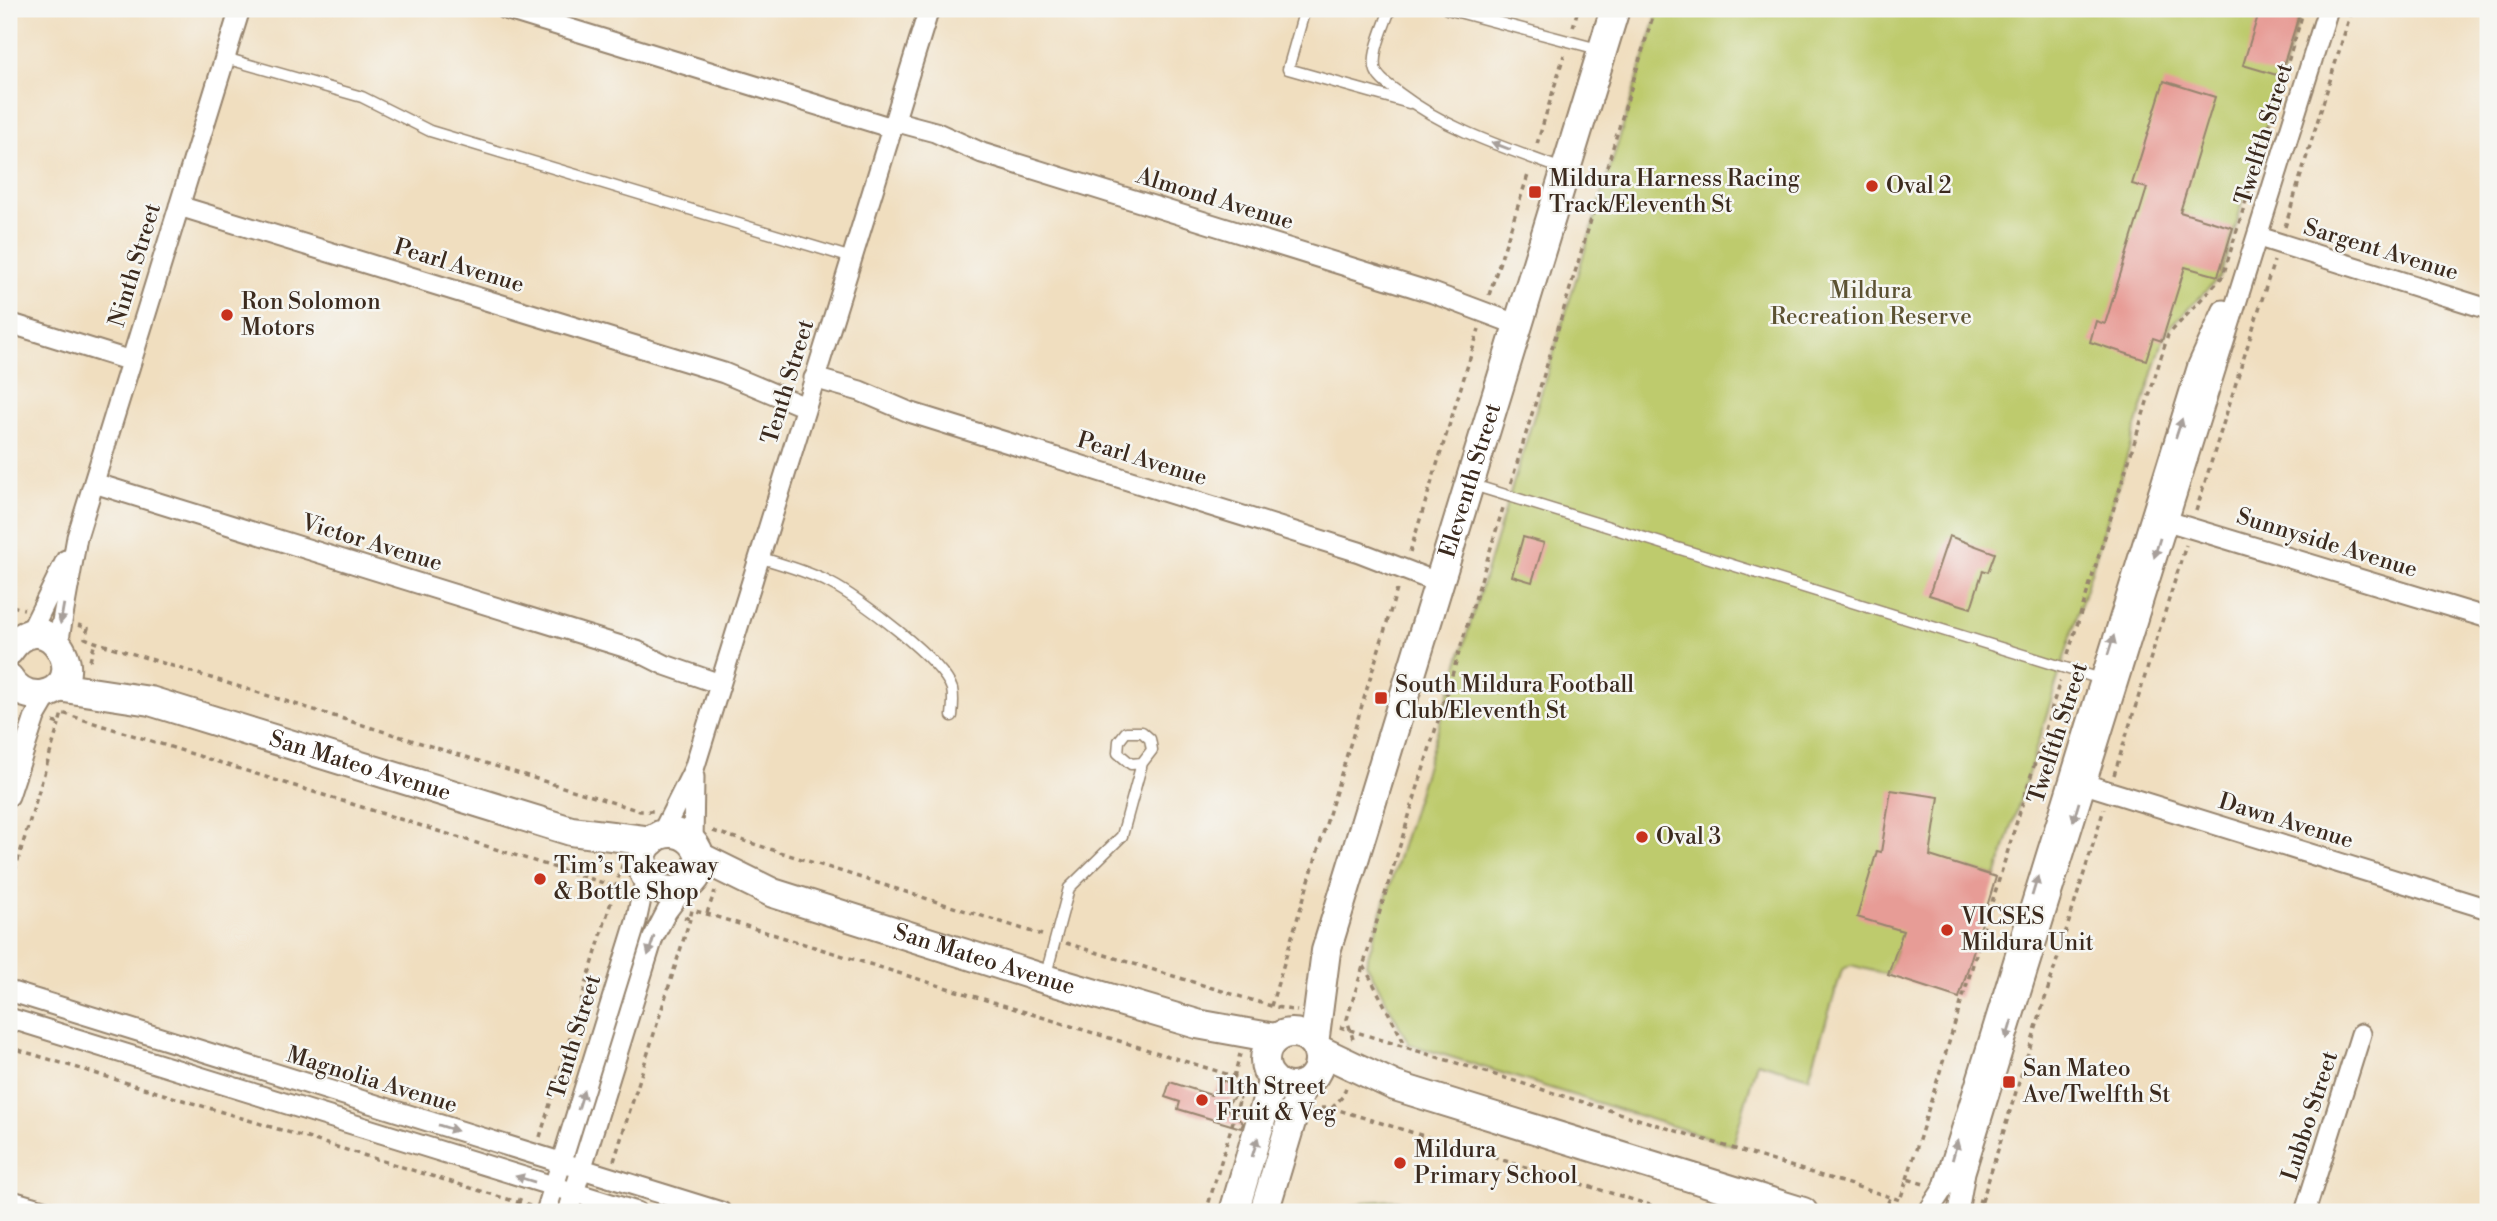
<svg xmlns="http://www.w3.org/2000/svg" width="2497" height="1221" font-family="'Libre Bodoni',serif">
	<style>
		.green { fill: #becb6d; stroke: #7c7a46; stroke-width: 2 }
		.building { fill: #e79c96 }
		.lines { fill: none; stroke-linecap: round; stroke-linejoin: round }
		.lane-casing { stroke: #96846e; stroke-width: 13 }
		.street-casing { stroke: #96846e; stroke-width: 23 }
		.secondary-casing { stroke: #96846e; stroke-width: 32 }
		.path { stroke: #96846e; stroke-width: 3.5; stroke-dasharray: 5 5; stroke-linecap: butt }
		.lane { stroke: #fff; stroke-width: 10 }
		.street { stroke: #fff; stroke-width: 19 }
		.secondary { stroke: #fff; stroke-width: 28 }
		.oneway { fill: #a79f9a }
		.poi-dot { fill: #c8321e; stroke: #f6f6f2; stroke-width: 2.5 }
		.labels { text-anchor: middle; dominant-baseline: central; stroke-width: 5; stroke-linejoin: round; paint-order: stroke }
		.street-label { font-size: 23px; fill: #3b2a1e; stroke: #f6f6f2 }
		.poi-label { font-size: 23px; fill: #3b2a1e; stroke: #f6f6f2; text-anchor: start }
		.park-label { font-size: 23px; fill: #5c5232; stroke: #f6f6f2 }
	</style>
	<rect width="100%" height="100%" fill="#f6f6f2"/>
	<filter id="ink" filterUnits="userSpaceOnUse"><feTurbulence type="fractalNoise" baseFrequency=".0143" numOctaves="2"/><feDisplacementMap in="SourceGraphic" scale="14" xChannelSelector="R" yChannelSelector="G"/><feConvolveMatrix kernelMatrix="1 2 1 2 8 2 1 2 1" color-interpolation-filters="sRGB"/></filter>
	<filter id="wash" filterUnits="userSpaceOnUse"><feTurbulence type="fractalNoise" baseFrequency=".00686" numOctaves="4" result="noise"/><feDisplacementMap in="SourceGraphic" scale="28" xChannelSelector="R" yChannelSelector="G"/><feGaussianBlur stdDeviation="1.57" result="paint"/><feColorMatrix in="noise" values="0 0 0 0 0 0 0 0 0 0 0 0 0 0 0 0 0 1.4 0 .05"/><feComposite in="paint" operator="in"/></filter>
	<g filter="url(#wash)">
		<rect width="100%" height="100%" fill="#f0debf"/>
		<path class="green" d="M1659,9H2302L2220,277L2166,331L1996,877L1953,864L1914,931L1896,950L1888,975L1851,965L1842,970L1809,1077L1757,1062L1733,1145L1409,1044L1366,963Z
			M1396,1200L1430,1212H1336L1364,1202Z"/>
		<g id="blocks">
			<path class="building" d="M2260,9H2301L2280,76L2243,65Z
				M2164,81L2215,97L2180,212L2233,228L2218,276L2185,267L2162,341L2153,338L2146,360L2090,342L2096,321L2105,324L2147,188L2132,184Z
				M1949,536L1995,553L1988,572L1983,570L1971,608L1929,595Z
				M1523,537L1544,543L1532,582L1512,576Z
				M1891,790L1939,797L1930,856L1996,877L1959,998L1888,975L1903,931L1857,917L1877,851L1881,852Z
				M1224,1080L1238,1092L1225,1107L1243,1123L1241,1128L1178,1109L1180,1102L1165,1097L1170,1082L1211,1095Z"/>
		</g>
	</g>
	<g filter="url(#ink)">
		<use href="#blocks" fill-opacity="0" stroke="#96846e" stroke-width="2"/>
		<g class="lines">
			<defs>
				<path id="lane" d="M1305,9L1288,69L1409,103
					M1390,9C1385,25 1370,55 1376,71C1380,81 1392,87 1399,93C1449,131 1506,148 1565,170
					M1447,9L1602,50
					M225,58L362,97L430,131L852,258
					M1473,485L2101,679
					M759,557C783,565 808,571 830,583C858,597 943,661 952,689C954,698 953,707 952,716
					M1045,978L1069,888L1122,836L1142,763L1152,750L1150,739L1142,732H1126L1119,741L1118,753L1131,764L1142,763"/>
				<path id="street" d="M505,9L892,128
					M894,121L935,132L982,153L1433,293L1518,325
					M179,206L724,373L805,407
					M2259,237L2488,309
					M9,323L131,361
					M814,378L860,391L909,412L1359,552L1439,583
					M94,483L637,651L665,665L720,684
					M2154,517L2488,618
					M29,635L66,560
					M58,644L77,537L240,9
					M2075,781L2488,909
					M9,796L35,717L49,693
					M661,835L694,769L929,9
					M693,843L694,777
					M9,991L721,1212
					M9,1018L637,1212
					M9,1200L50,1212
					M546,1212L636,922L646,876
					M568,1212L653,938L667,911L685,887
					M1928,1212L1943,1189L2198,365L2223,310
					M1958,1212L1965,1172L2001,1055L2328,9
					M2305,1212L2361,1034"/>
				<g id="secondary">
					<path d="M9,651C47,595 98,687 40,695C26,696 16,689 9,678"/>
					<path id="s1" d="M58,687L150,701L571,831L652,841"/>
					<circle cx="671" cy="862" r="29"/>
					<path id="s2" d="M700,857L773,893L1045,979L1197,1024L1275,1038"/>
					<circle cx="1292" cy="1060" r="27"/>
					<path id="s3" d="M1314,1044L1326,951L1615,9"/>
					<path d="M1317,1049L1395,1086L1803,1212"/>
					<path d="M1234,1212L1273,1079"/>
					<path d="M1264,1212L1302,1085"/>
				</g>
			</defs>
			<use href="#lane" class="lane-casing"/>
			<use href="#street" class="street-casing"/>
			<use href="#secondary" class="secondary-casing"/>
			<path class="path" d="M1573,27L1578,9
				M1537,144L1564,55
				M2285,227L2352,9
				M1489,295L1529,172
				M1511,483L1655,9
				M2196,511L2274,261
				M1410,552L1479,329
				M9,615L12,606L24,609
				M78,625L88,628L85,638L95,642L640,811H654
				M2068,654L2168,335L2223,276L2304,9
				M90,661L95,642
				M53,722L59,724L62,713L626,890
				M2114,775L2186,545
				M713,831L1042,935
				M9,890L59,724
				M707,913L715,891
				M684,917L690,919L692,910L707,914L1246,1080L1240,1098L1245,1099
				M1066,943L1271,1006L1297,1011
				M1364,966L1406,1046
				M1271,1006L1398,586
				M1340,1027L1900,1200L1907,1179L1924,1184
				M1353,1039L1347,1019L1503,508
				M9,1047L530,1206
				M1234,1077L1240,1054
				M1321,1108H1332L1673,1212
				M1332,1108L1343,1096L1346,1087
				M540,1137L624,859
				M614,1161L690,919
				M1907,1179L2060,681
				M1978,1200L1982,1201L1979,1212
				M1982,1201L2104,809
				M515,1212L522,1194
				M1206,1212L1240,1098
				M1884,1212L1890,1198"/>
			<use href="#lane" class="lane"/>
			<use href="#street" class="street"/>
			<use href="#secondary" class="secondary"/>
		</g>
		<defs><path id="oneway-solid" d="M-6-.8H1V-3.2L6.5 0L1 3.2V.8H-6Z" transform="scale(1.75)"/></defs>
		<g class="oneway">
			<use href="#oneway-solid" transform="translate(1501 146) rotate(-159)"/>
			<use href="#oneway-solid" transform="translate(2179 428) rotate(-72)"/>
			<use href="#oneway-solid" transform="translate(2157 548) rotate(107)"/>
			<use href="#oneway-solid" transform="translate(62 614) rotate(100)"/>
			<use href="#oneway-solid" transform="translate(2111 645) rotate(-73)"/>
			<use href="#oneway-solid" transform="translate(2076 812) rotate(107)"/>
			<use href="#oneway-solid" transform="translate(2035 886) rotate(-73)"/>
			<use href="#oneway-solid" transform="translate(651 946) rotate(108)"/>
			<use href="#oneway-solid" transform="translate(2009 1030) rotate(107)"/>
			<use href="#oneway-solid" transform="translate(581 1100) rotate(-73)"/>
			<use href="#oneway-solid" transform="translate(448 1128) rotate(17)"/>
			<use href="#oneway-solid" transform="translate(1255 1147) rotate(-73)"/>
			<use href="#oneway-solid" transform="translate(1955 1150) rotate(-75)"/>
			<use href="#oneway-solid" transform="translate(525 1179) rotate(-163)"/>
		</g>
	</g>
	<g class="poi-dot">
		<circle cx="1872" cy="186" r="7"/>
		<rect x="1528" y="185" width="14" height="14" rx="3.5"/>
		<circle cx="227" cy="315" r="7"/>
		<rect x="1374" y="691" width="14" height="14" rx="3.5"/>
		<circle cx="1642" cy="837" r="7"/>
		<circle cx="540" cy="879" r="7"/>
		<circle cx="1947" cy="930" r="7"/>
		<rect x="2002" y="1075" width="14" height="14" rx="3.5"/>
		<circle cx="1202" cy="1100" r="7"/>
		<circle cx="1400" cy="1163" r="7"/>
	</g>
	<g class="labels">
		<g class="street-label">
			<text transform="translate(2264 134) rotate(-73)">Twelfth Street</text>
			<text transform="translate(1215 199) rotate(17)">Almond Avenue</text>
			<text transform="translate(2381 250) rotate(17)">Sargent Avenue</text>
			<text transform="translate(135 265) rotate(-73)">Ninth Street</text>
			<text transform="translate(459 266) rotate(17)">Pearl Avenue</text>
			<text transform="translate(788 382) rotate(-73)">Tenth Street</text>
			<text transform="translate(1142 459) rotate(17)">Pearl Avenue</text>
			<text stroke="none"><textPath href="#s3" startOffset="586">Eleventh Street</textPath></text>
			<text transform="translate(372 543) rotate(17)">Victor Avenue</text>
			<text transform="translate(2327 543) rotate(17)">Sunnyside Avenue</text>
			<text transform="translate(2058 733) rotate(-72)">Twelfth Street</text>
			<text stroke="none"><textPath href="#s1" startOffset="313">San Mateo Avenue</textPath></text>
			<text transform="translate(2286 821) rotate(17)">Dawn Avenue</text>
			<text stroke="none"><textPath href="#s2" startOffset="303">San Mateo Avenue</textPath></text>
			<text transform="translate(575 1037) rotate(-73)">Tenth Street</text>
			<text transform="translate(372 1080) rotate(17)">Magnolia Avenue</text>
			<text transform="translate(2310 1116) rotate(-72)">Lubbo Street</text>
		</g>
		<g class="poi-label">
			<text x="1549" y="179">Mildura Harness Racing<tspan x="1549" dy="26">Track/Eleventh St</tspan></text>
			<text x="1886" y="186">Oval 2</text>
			<text x="241" y="302">Ron Solomon<tspan x="241" dy="26">Motors</tspan></text>
			<text x="1395" y="685">South Mildura Football<tspan x="1395" dy="26">Club/Eleventh St</tspan></text>
			<text x="1656" y="837">Oval 3</text>
			<text x="554" y="866">Tim’s Takeaway<tspan x="554" dy="26">&amp; Bottle Shop</tspan></text>
			<text x="1961" y="917">VICSES<tspan x="1961" dy="26">Mildura Unit</tspan></text>
			<text x="2023" y="1069">San Mateo<tspan x="2023" dy="26">Ave/Twelfth St</tspan></text>
			<text x="1216" y="1087">11th Street<tspan x="1216" dy="26">Fruit &amp; Veg</tspan></text>
			<text x="1414" y="1150">Mildura<tspan x="1414" dy="26">Primary School</tspan></text>
		</g>
		<g class="park-label">
			<text x="1871" y="291">Mildura<tspan x="1871" dy="26">Recreation Reserve</tspan></text>
		</g>
	</g>
	<rect width="2497" height="1221" fill="none" stroke="#f6f6f2" stroke-width="35"/>
</svg>
